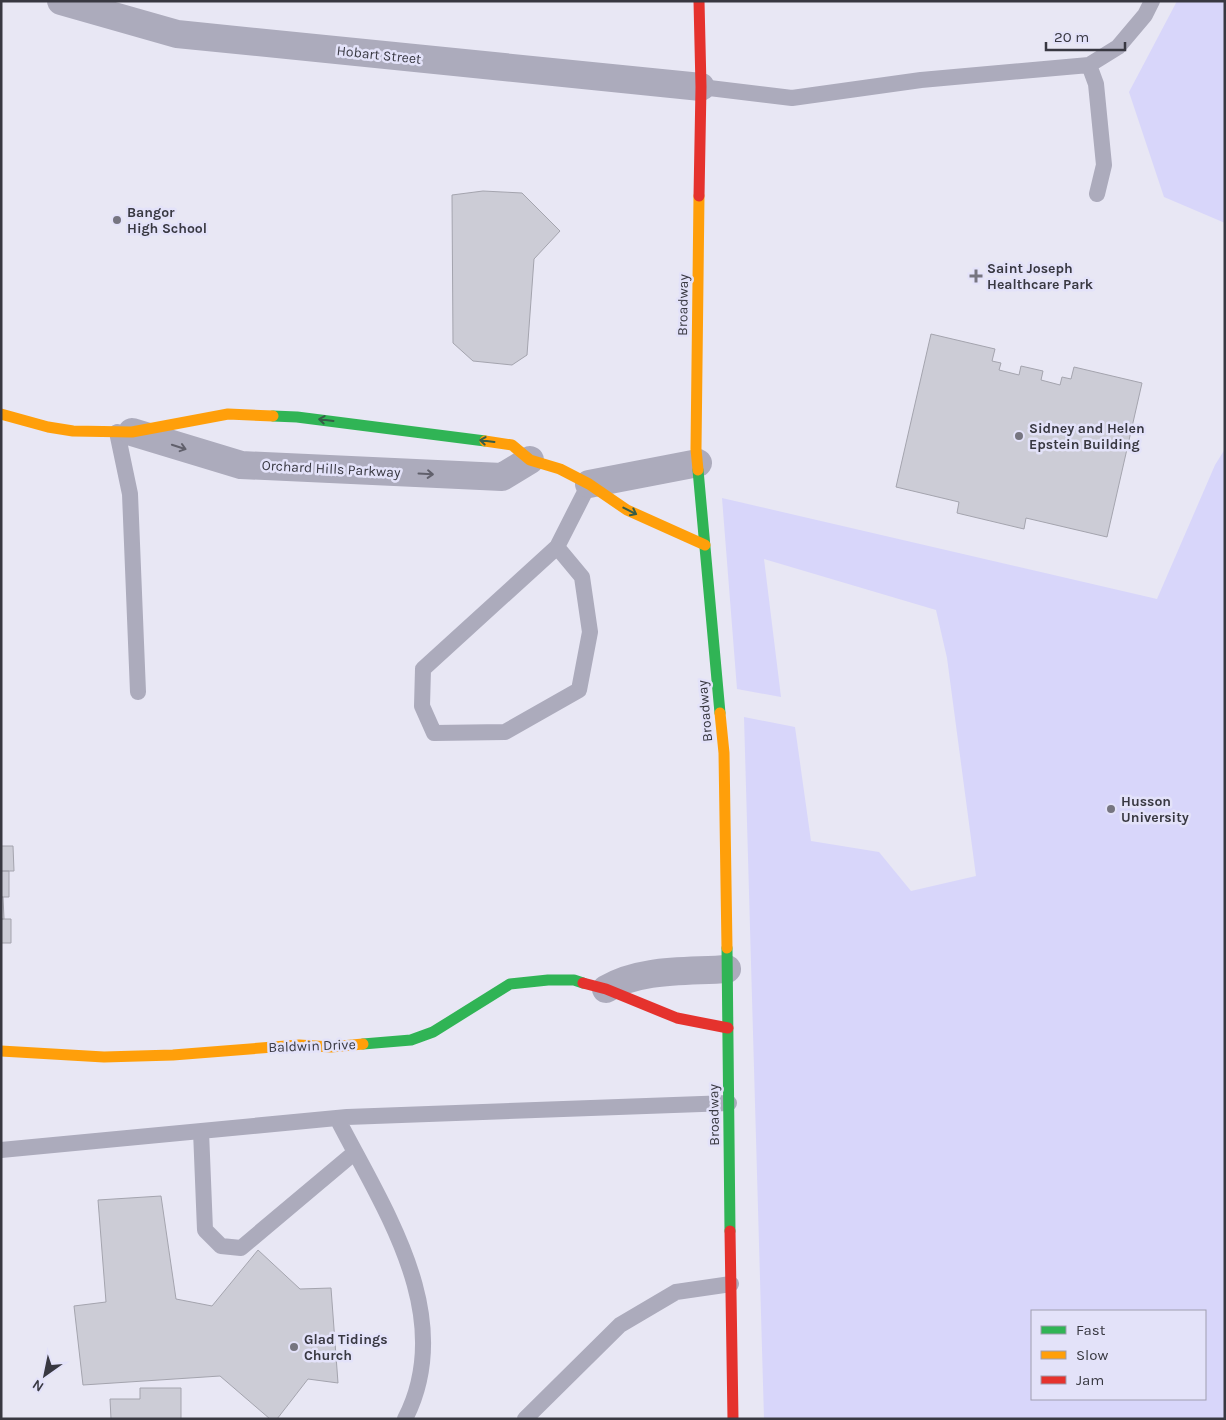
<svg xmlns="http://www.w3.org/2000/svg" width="1226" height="1420" font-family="Karla,sans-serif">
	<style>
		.green { fill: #d8d6fa; fill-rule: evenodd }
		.building { fill: #ccccd6; stroke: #a4a4ae }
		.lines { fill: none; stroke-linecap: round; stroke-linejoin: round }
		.lane { stroke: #acabbc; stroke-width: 16 }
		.street { stroke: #acabbc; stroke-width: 28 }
		.fast { stroke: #30b455; stroke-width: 11 }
		.slow { stroke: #ff9f0a; stroke-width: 11 }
		.jam { stroke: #e5322d; stroke-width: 11 }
		.oneway { stroke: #365d47 }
		.oneway2 { stroke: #61606c }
		.poi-dot { fill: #767580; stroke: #e3e2f9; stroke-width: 2 }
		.labels { text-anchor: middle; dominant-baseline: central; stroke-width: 5; stroke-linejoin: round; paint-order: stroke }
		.street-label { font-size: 14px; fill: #383841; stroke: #e3e2f9 }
		.poi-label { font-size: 14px; font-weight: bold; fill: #383841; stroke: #e3e2f9; text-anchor: start }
	</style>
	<rect width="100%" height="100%" fill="#e8e7f4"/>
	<path class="green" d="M1177,1H1225V223L1164,197L1129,92Z
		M1225,449V1419H764L744,717L795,727L811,841L879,852L911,891L976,876L947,658L936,610L764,559L781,697L737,689L722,498L1157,599L1215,465ZM1032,1311H1205V1399H1032Z"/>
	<path class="building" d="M483,191L522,193L560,231L534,259L527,355L512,365L473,361L453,343L452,195Z
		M931,334L995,349L992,361L1001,363L999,370L1019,375L1021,366L1043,371L1041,380L1060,385L1062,377L1071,379L1074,367L1142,383L1107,537L1026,518L1024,529L957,513L959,502L896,487Z
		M1,846H13L14,871H1Z
		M1,871H9V897H1Z
		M1,897H3L4,919H1Z
		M1,919H11V943H1Z
		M161,1196L176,1299L212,1306L258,1250L300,1289L331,1288L338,1383L308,1379L277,1419H270L220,1376L83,1385L74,1306L106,1302L98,1200Z
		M140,1388H181V1419H111L110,1399H140Z"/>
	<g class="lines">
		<path class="lane" d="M1089,65L1096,84L1104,165L1097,194
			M701,87L792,98L921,80L1089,65L1118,47L1145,15L1152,1
			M117,432L130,494L138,692
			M557,547L582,577L590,632L579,690L505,732L434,733L422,706L423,669L557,547L589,484
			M337,1118C383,1208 458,1316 405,1419
			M201,1131L205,1230L221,1246L241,1248L354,1153
			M1,1150L347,1117L729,1103
			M525,1419L620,1325L676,1292L731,1284"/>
		<path class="street" d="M61,1L177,34L701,87
			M132,432L241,465L502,477L530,460
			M589,484L698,463
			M606,989C641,968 688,972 727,969"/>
		<path class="fast" d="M273,416L297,417L485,441
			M698,470L720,713
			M727,948L730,1231
			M363,1044L411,1040L433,1032L510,984L548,980H574L583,983"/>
		<path class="slow" d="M1,414L48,427L73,431L132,432L228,414L273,416
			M485,441L512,445L530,460L560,469L589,484L627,510L705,545
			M698,470L696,449L699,196
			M720,713L724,753L727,948
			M1,1051L104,1057L173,1055L299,1045L331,1047L363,1044"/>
		<path class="jam" d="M699,1L701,87L699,196
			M583,983L606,989L677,1018L728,1028
			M730,1231L733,1419"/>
	</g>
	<defs><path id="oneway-shaft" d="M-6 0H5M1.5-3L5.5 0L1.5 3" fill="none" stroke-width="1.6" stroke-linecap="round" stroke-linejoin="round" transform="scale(1.25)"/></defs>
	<g class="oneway">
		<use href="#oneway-shaft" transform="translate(326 420) rotate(-173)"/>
		<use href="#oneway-shaft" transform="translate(487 441) rotate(-173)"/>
		<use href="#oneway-shaft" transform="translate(630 511) rotate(27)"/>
	</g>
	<g class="oneway2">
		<use href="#oneway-shaft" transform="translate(179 447) rotate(18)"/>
		<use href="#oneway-shaft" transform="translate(426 474) rotate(3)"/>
	</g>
	<g class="poi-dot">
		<circle cx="117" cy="220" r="5"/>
		<path d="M973.5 268.5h5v5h5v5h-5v5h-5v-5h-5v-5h5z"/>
		<circle cx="1019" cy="436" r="5"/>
		<circle cx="1111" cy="809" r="5"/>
		<circle cx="294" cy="1347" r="5"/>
	</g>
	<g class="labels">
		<g class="street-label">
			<text transform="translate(379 55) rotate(6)">Hobart Street</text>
			<text transform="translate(683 305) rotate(-89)">Broadway</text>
			<text transform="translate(331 469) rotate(3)">Orchard Hills Parkway</text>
			<text transform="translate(705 711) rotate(-95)">Broadway</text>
			<text transform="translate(312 1046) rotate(-2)">Baldwin Drive</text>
			<text transform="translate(714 1115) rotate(-91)">Broadway</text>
		</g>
		<g class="poi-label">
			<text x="127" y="212">Bangor<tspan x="127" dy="16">High School</tspan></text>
			<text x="987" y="268">Saint Joseph<tspan x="987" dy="16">Healthcare Park</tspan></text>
			<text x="1029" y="428">Sidney and Helen<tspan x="1029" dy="16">Epstein Building</tspan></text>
			<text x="1121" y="801">Husson<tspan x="1121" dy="16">University</tspan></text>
			<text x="304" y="1339">Glad Tidings<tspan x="304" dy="16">Church</tspan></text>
		</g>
	</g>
	<rect width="1226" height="1420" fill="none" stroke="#383841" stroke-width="5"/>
	<rect x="1031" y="1310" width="175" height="90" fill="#e3e2f9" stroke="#9f9eaf"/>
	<rect x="1041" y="1326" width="25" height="8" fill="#30b455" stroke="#9f9eaf"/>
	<text x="1076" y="1335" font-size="15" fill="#383841">Fast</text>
	<rect x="1041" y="1351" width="25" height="8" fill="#ff9f0a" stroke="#9f9eaf"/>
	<text x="1076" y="1360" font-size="15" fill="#383841">Slow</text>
	<rect x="1041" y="1376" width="25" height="8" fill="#e5322d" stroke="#9f9eaf"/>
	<text x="1076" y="1385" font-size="15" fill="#383841">Jam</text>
	<g transform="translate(45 1375) rotate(213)" stroke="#e3e2f9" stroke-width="4" paint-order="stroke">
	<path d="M0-4L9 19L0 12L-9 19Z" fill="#383841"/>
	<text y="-8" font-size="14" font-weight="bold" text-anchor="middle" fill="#383841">N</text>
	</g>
	<path d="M1046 42v8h79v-8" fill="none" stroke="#383841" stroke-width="2.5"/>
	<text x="1054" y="42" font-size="15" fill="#383841" stroke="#e3e2f9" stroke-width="4" paint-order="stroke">20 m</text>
</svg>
